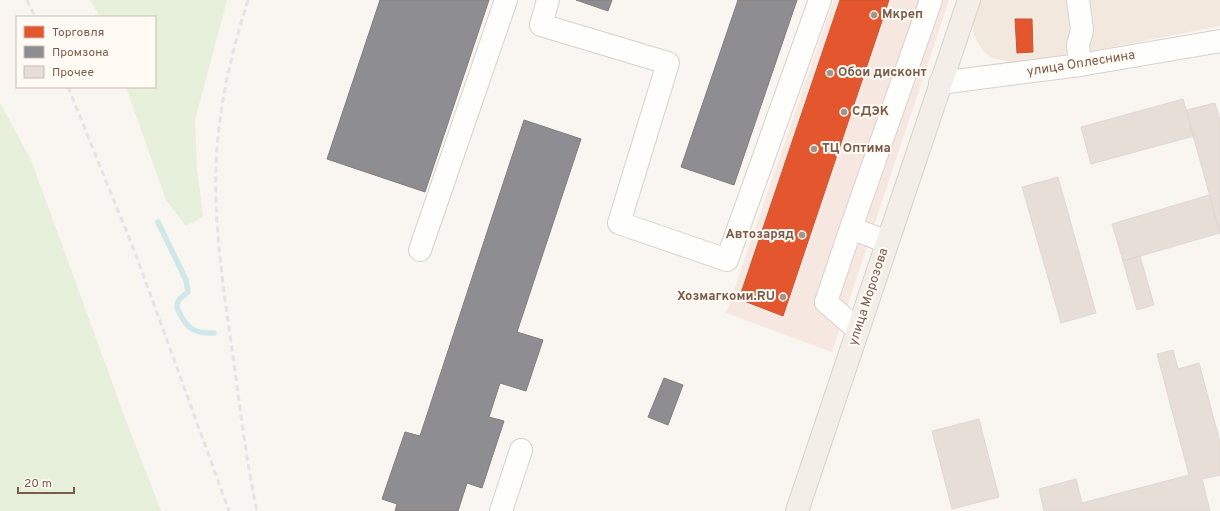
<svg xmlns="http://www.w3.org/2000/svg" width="1220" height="511" font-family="Overpass,sans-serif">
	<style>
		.residential { fill: #f2e8de }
		.commercial { fill: #f6e8e1 }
		.green { fill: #e7f0db }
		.shops { fill: #e4572e; stroke: #c45837 }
		.industry { fill: #8d8d92; stroke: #877e7d }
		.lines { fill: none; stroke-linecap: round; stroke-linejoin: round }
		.stream { stroke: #d0e8ea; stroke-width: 5.5 }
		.building { fill: #e6ded7; stroke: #e2d8d2 }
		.minor-casing { stroke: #d7d1cb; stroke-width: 24 }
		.major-casing { stroke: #dad1cc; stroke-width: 24 }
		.minor { stroke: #fefefd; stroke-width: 22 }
		.major { stroke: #f3eee8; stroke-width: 22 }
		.rail { stroke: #e6e3e7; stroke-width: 3; stroke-dasharray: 6 4; stroke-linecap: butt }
		.poi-dot { fill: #a69286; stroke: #fffaf3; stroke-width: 1.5 }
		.labels { text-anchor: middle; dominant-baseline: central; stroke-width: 4; stroke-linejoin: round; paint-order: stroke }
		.poi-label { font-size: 13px; font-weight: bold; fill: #7a5c4d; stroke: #fffaf3; text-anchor: start }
		.street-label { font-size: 13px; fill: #7a5c4d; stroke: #fffaf3 }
	</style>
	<rect width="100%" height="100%" fill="#f9f5f0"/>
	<path class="residential" d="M980,0H1220V26L1061,57L1014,63L993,58L984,52L978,43L973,31L974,16Z"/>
	<path class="commercial" d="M834,0H949L832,352L726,313Z"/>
	<path class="green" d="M90,0H227L195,120L197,168L203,217L186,226L166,200L126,87H155V17H100Z
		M0,103L31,160L125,418L161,511H0Z"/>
	<path class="shops" d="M840,0H889L783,316L739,299Z
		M1015,19H1032L1033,52L1017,53Z"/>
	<path class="industry" d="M380,0H489L425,192L327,159Z
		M576,0H612L608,11Z
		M738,0H797L734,185L681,167Z
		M524,120L581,139L517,332L543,340L526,391L500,383L489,417L504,421L482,488L467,483L458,511H395L397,504L382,499L405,432L420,436Z
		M664,378L683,385L668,425L648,417Z"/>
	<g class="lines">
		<path class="stream" d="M158,222L186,280L188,292C186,294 181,297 179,300C176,304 177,309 179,312C187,329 195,334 214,333"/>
	</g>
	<path class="building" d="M1183,99L1194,136L1091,164L1081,127Z
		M1215,103L1220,120V233L1186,110Z
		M1058,177L1096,313L1061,323L1022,187Z
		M1209,195L1220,233L1123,261L1112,224Z
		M1140,256L1154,305L1137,310L1123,261Z
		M1173,350L1178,369L1199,363L1220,442V475L1202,479L1210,511H1044L1039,489L1076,479L1082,503L1189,475L1157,354Z
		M979,419L999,497L952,509L932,431Z"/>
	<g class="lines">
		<defs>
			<path id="minor" d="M548,0L541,25L668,63L619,223L727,260L820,0
				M1078,0L1082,30L1078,45L1080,65
				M940,83L1080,65L1220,41
				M851,228L931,0
				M420,250L506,0
				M858,330L826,302L851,228L887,242
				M501,511L521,450"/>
			<path id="major" d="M797,511L858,330L969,0"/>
		</defs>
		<use href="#minor" class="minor-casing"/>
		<use href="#major" class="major-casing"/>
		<use href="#minor" class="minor"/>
		<use href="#major" class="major"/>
		<path class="rail" d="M27,0L35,17
			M248,0C231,54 218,109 216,166C214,229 224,293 233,356C240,407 246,460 257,511
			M68,87L136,255L229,511"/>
	</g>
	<g class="poi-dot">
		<circle cx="874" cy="15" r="4"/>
		<circle cx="830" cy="73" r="4"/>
		<circle cx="844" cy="112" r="4"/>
		<circle cx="814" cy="149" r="4"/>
		<circle cx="802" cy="235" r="4"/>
		<circle cx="783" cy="297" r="4"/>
	</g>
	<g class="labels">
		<g class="poi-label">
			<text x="882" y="15">Мкреп</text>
			<text x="838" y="73">Обои дисконт</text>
			<text x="852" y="112">СДЭК</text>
			<text x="822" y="149">ТЦ Оптима</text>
			<text x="794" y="235" text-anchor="end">Автозаряд</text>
			<text x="775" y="297" text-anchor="end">Хозмагкоми.RU</text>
		</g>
		<g class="street-label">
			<text transform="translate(1081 64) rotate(-9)">улица Оплеснина</text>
			<text transform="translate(869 297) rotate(-72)">улица Морозова</text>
		</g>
	</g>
	<rect x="16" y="16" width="140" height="72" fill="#fffaf3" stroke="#cabbb1"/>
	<rect x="24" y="26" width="20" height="12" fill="#e4572e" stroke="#cabbb1"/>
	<text x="52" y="36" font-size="12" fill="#7a5c4d">Торговля</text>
	<rect x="24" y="46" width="20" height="12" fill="#8d8d92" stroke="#cabbb1"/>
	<text x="52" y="56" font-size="12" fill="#7a5c4d">Промзона</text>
	<rect x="24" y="66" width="20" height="12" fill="#e6ded7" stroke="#cabbb1"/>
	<text x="52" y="76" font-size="12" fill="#7a5c4d">Прочее</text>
	<path d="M18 487v6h56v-6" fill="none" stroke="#7a5c4d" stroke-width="2"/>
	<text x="24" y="487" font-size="12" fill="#7a5c4d" stroke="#fffaf3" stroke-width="3" paint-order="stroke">20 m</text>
</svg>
